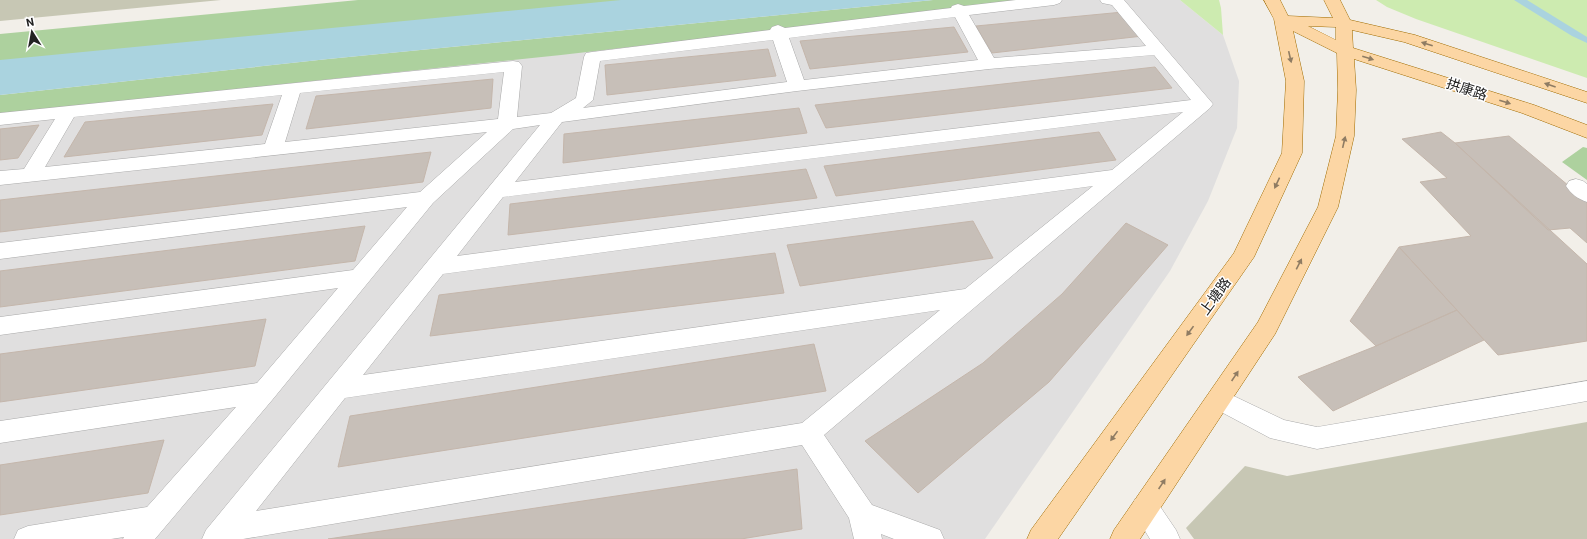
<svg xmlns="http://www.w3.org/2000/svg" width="1587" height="539" font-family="Roboto,'Noto Sans SC',sans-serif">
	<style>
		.residential { fill: #e0dfdf }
		.construction { fill: #c7c7b4 }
		.grass { fill: #cdebb0 }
		.forest { fill: #add19e }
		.water { fill: #aad3df }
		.building { fill: #c7bfb8; stroke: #c4b6ab }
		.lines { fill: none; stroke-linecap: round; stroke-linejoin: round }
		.minor-casing { stroke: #a9a9a9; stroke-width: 1 }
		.major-casing { stroke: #a06b00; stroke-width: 1 }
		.minor { fill: #fff; fill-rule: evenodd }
		.major { fill: #fcd6a4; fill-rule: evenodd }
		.oneway { fill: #8f7c63 }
		.labels { text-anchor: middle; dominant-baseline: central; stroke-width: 3; stroke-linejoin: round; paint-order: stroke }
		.street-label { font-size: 14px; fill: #222; stroke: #fff }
	</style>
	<rect width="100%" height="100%" fill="#f2efe9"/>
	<path class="residential" d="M1031,0H1180L1223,35L1239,81L1237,128L1208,201L1170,271L985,539H0V113Z"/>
	<path class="construction" d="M0,0H221L0,21Z
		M1587,422V539H1194L1186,528L1245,466L1287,476Z"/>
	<path class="grass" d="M1180,0H1219L1221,8L1223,35Z
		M1376,0H1587V78L1416,19L1387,7Z"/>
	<path class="forest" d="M358,0H645L0,61V34Z
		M933,0H1036L561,55L0,114V95L328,59Z
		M1583,147L1587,148V180L1562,162Z"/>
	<path class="water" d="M621,0H933L328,59L0,95V60Z
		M1514,0H1527L1587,37V43L1572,36Z"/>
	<path class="building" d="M1123,12L1143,36L992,53L976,26Z
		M954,27L968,52L810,69L800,41Z
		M768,49L776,76L607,95L605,65Z
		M1155,67L1172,88L826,128L815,105Z
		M493,79L491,108L306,129L316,96Z
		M273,104L262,135L64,157L85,122Z
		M799,108L807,133L563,163L564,134Z
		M39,125L18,158L0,160V129Z
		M1099,132L1116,160L836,196L824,166Z
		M1441,132L1455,143L1587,264V341L1498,355L1399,247L1471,236L1420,182L1447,178L1402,139Z
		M1509,136L1587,201V243L1570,228L1548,230L1455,143Z
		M431,152L423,182L0,232V200Z
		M806,169L817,198L508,235L510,204Z
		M973,221L993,258L800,286L787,245Z
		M1126,223L1168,245L1049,382L918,493L865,441L983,363L1062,294Z
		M365,226L355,261L0,307V271Z
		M1399,247L1457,310L1376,346L1350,321Z
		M775,253L784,293L430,336L439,295Z
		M1457,310L1484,340L1333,411L1298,377L1376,346Z
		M266,319L255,366L0,402V354Z
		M814,344L826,391L338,467L350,416Z
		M164,440L148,493L0,515V465Z
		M797,469L802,529L741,539H328Z"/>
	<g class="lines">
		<defs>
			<path id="minor" d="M1016,0H1062L1060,3L1054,5L969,15L994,58L1146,46L1112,5L1102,3L1100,0H1124L1213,104L1210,108L824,435L872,505L940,530L944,539H894L881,534L882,539H854L849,518L802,445L243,539H202L206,530L540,125L513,129L433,203L273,399L155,539H123L124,537L111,539H14L18,530L28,526L147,507L236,407L0,443V421L257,383L338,288L0,335V317L353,270L407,207L0,259V243L420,192L487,132L0,185V171L24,169L55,119L0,125V113L513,61L519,62L522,66L517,117L551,113L576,98L584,57L586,53L592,52L770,30L772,27L778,25L785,28L951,8L952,6L958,4L964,6ZM955,17L978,60L804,80L789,38ZM773,40L787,82L583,108L593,100L600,61ZM1154,55L1191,100L515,182L562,122L797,91L989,69ZM504,72L498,119L285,142L300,93ZM282,95L265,144L45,167L74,117ZM1183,112L1112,170L457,256L503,197ZM1093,186L965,289L363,375L443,274ZM940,310L802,423L256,511L345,398Z
				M1576,179L1583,181L1587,184V202C1578,199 1571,194 1566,186L1569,181Z
				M1587,381V401L1317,449L1270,438L1210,406L1206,399L1210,392L1219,389L1284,420L1317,427Z
				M1145,495L1155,499L1176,530L1180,539H1150L1131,508L1135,499Z"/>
			<path id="major" d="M1264,0H1280L1288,16L1333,18L1324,0H1340L1350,20L1415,35L1587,92V103L1404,42L1352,30L1353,48L1534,105L1587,125V138L1522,113L1354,59L1356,90L1354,136L1338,207L1275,334L1140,539H1110L1114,530L1258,322L1318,207L1336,136L1338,90L1337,53L1293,31L1304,81L1302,153L1254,257L1058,539H1027L1031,530L1234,253L1282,153L1286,81L1274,19ZM1308,26L1336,27V40Z"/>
		</defs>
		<use href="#minor" class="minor-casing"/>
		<use href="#major" class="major-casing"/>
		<use href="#minor" class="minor"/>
		<use href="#major" class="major"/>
	</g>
	<defs><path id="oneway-solid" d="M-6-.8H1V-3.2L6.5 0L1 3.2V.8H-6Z"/></defs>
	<g class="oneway">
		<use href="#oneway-solid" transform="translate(1427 44) rotate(-162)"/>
		<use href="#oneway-solid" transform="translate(1290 57) rotate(77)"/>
		<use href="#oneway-solid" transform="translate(1368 58) rotate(17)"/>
		<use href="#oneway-solid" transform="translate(1550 85) rotate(-161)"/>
		<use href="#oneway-solid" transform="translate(1505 102) rotate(18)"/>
		<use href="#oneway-solid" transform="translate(1344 142) rotate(-77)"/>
		<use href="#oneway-solid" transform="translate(1277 183) rotate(115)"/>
		<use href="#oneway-solid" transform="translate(1299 264) rotate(-63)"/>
		<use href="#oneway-solid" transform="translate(1190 331) rotate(126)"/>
		<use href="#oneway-solid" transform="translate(1235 376) rotate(-56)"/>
		<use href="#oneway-solid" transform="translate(1114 436) rotate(126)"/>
		<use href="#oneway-solid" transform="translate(1162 484) rotate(-56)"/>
	</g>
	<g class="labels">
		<g class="street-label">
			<text transform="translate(1467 89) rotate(18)">拱康路</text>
			<text transform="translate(1215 296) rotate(-54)">上塘路</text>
		</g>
	</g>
	<g transform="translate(32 32) rotate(349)" stroke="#ffffff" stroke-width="3" paint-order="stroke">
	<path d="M0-3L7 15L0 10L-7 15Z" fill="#222222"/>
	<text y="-6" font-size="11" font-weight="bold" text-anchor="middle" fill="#222222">N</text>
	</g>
</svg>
